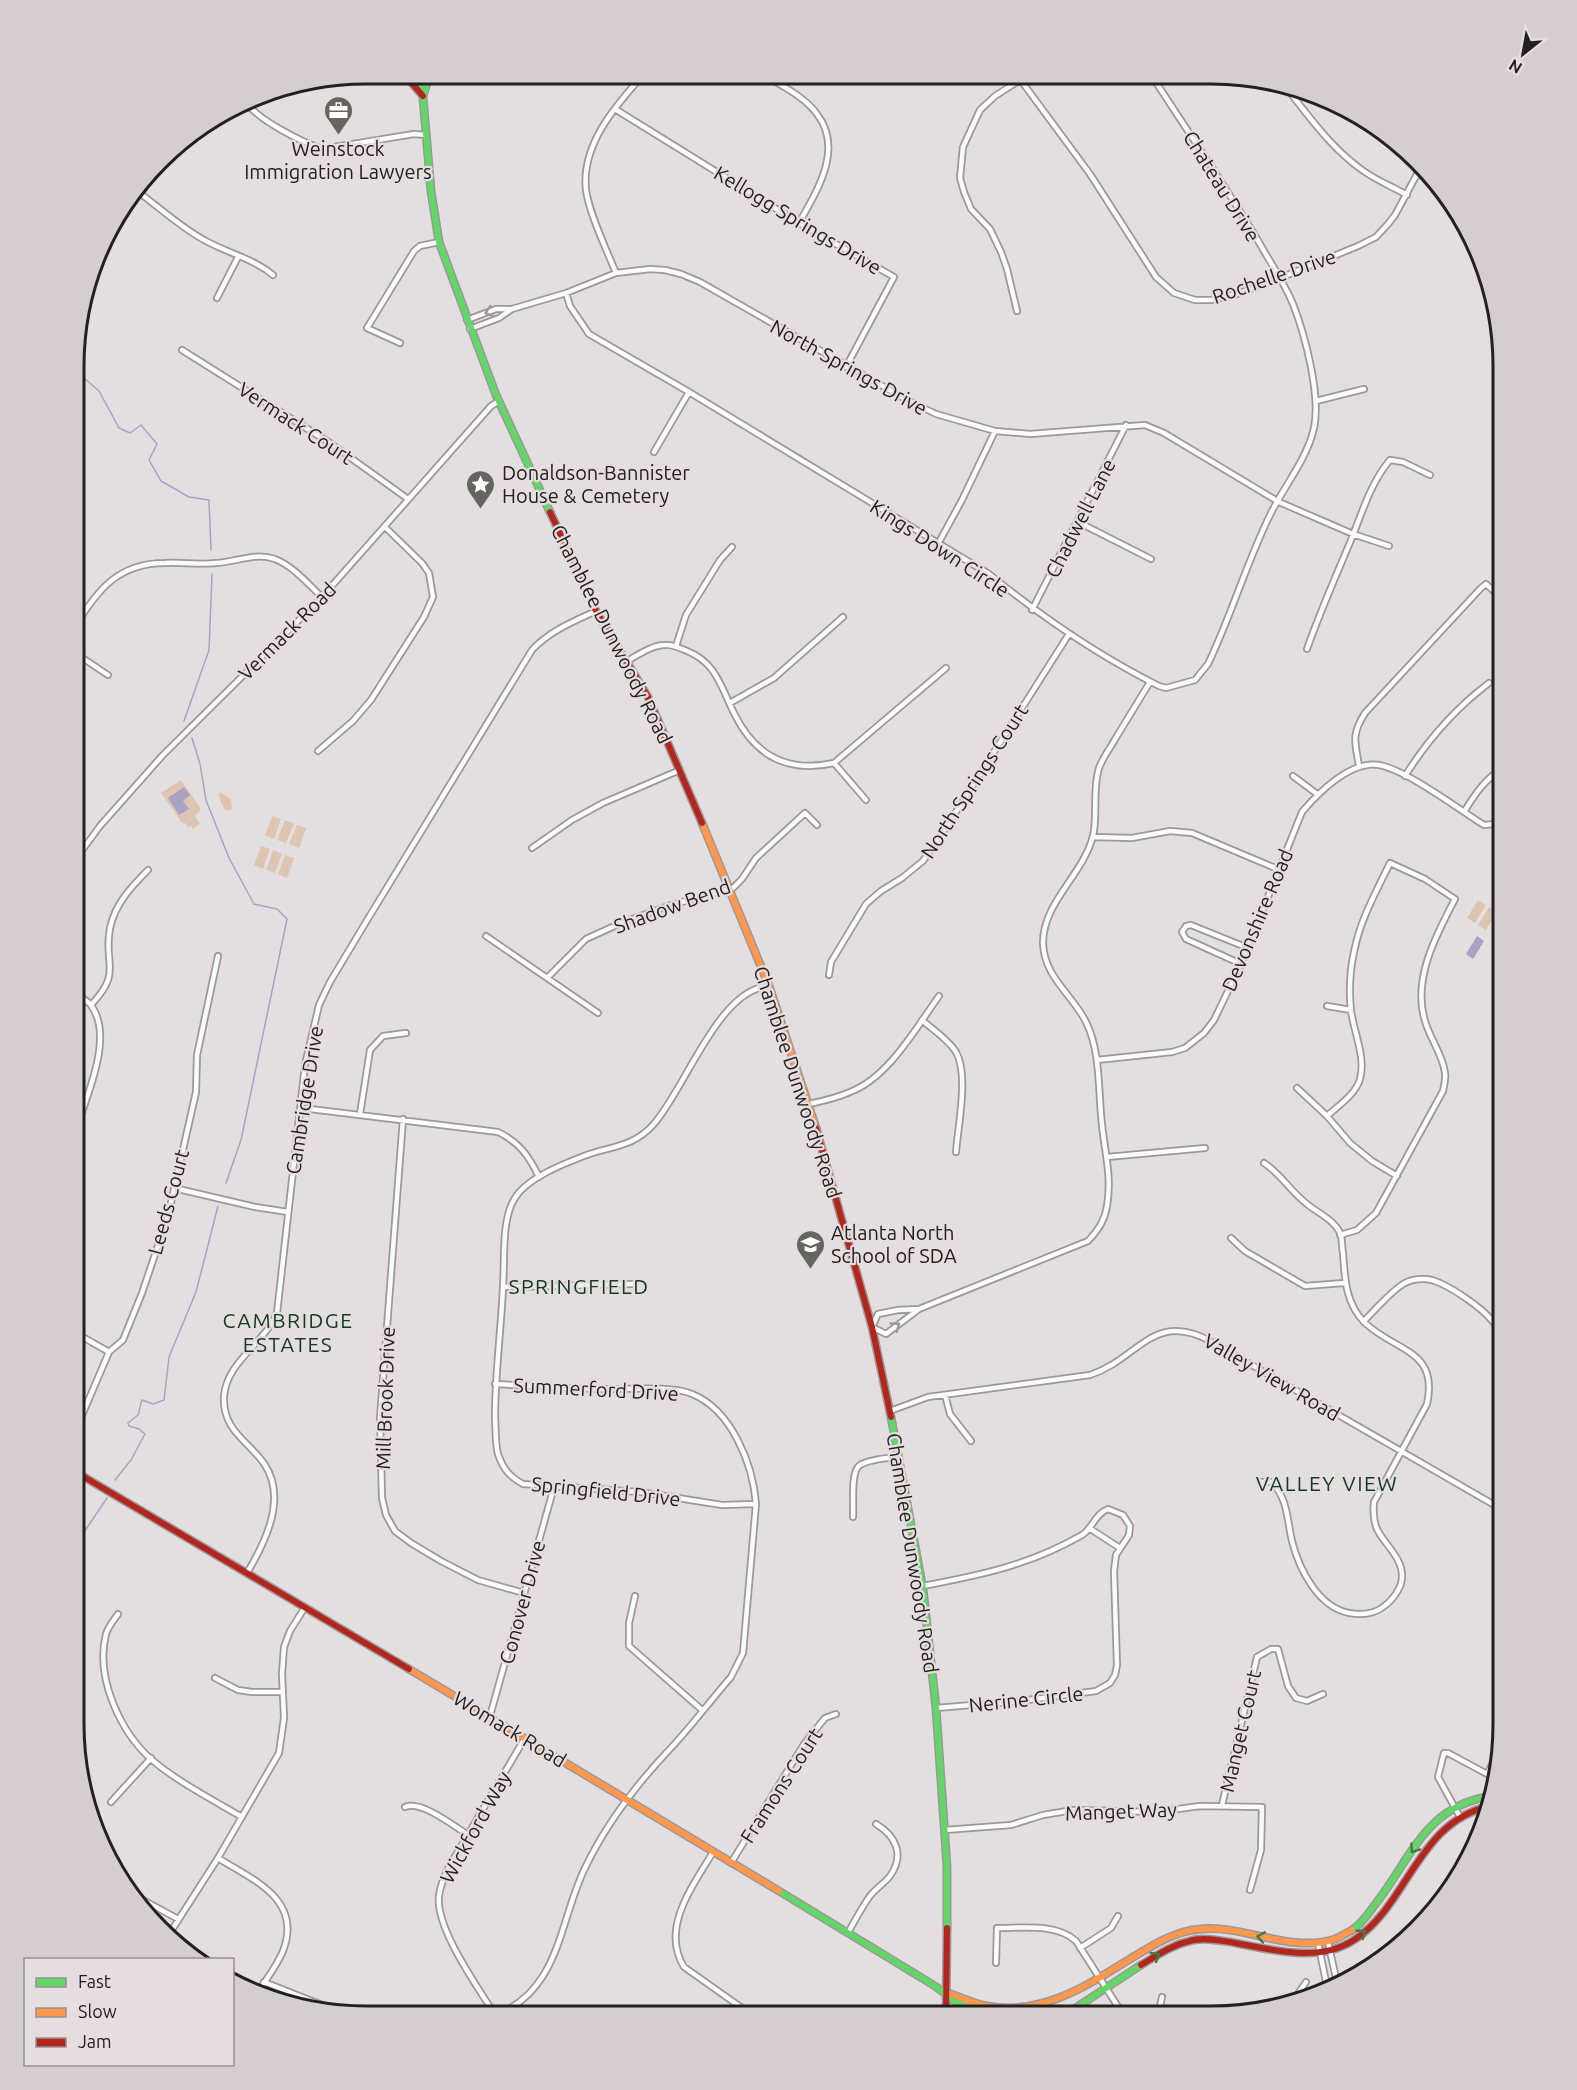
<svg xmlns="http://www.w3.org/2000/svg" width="1577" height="2090" font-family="Ubuntu,sans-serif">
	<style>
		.green { fill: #dec5b2 }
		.water { fill: #aaa1c4 }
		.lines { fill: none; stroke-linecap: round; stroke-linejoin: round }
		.stream { stroke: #aaa1c4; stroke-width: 1.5 }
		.street-casing { stroke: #9c9899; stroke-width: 8 }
		.fast-casing { stroke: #9c9899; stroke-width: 9 }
		.slow-casing { stroke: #9c9899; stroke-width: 9 }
		.jam-casing { stroke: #9c9899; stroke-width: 9 }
		.street { stroke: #fbfafa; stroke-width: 4.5 }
		.fast { stroke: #63d668; stroke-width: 6 }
		.slow { stroke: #ff974d; stroke-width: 6 }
		.jam { stroke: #b3261e; stroke-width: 6 }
		.oneway { stroke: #9a9898 }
		.oneway2 { stroke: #437b44 }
		.labels { text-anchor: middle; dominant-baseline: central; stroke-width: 4.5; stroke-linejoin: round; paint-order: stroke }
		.poi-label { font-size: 20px; fill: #232020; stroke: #e5dddf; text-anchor: start }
		.street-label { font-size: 20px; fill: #232020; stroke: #e5dddf }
		.neighbourhood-label { font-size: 21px; letter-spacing: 1.5px; fill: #113923; stroke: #e5dddf }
		.rim { fill: none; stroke: #232020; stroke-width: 3 }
	</style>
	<rect width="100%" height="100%" fill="#e3dfe0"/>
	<path class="green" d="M181,780L201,809L195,816L200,824L193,829L191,826L188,828L185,823H182L161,793Z
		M220,792L231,799L232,809L227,811L224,809L218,795Z
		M272,816L281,819L274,839L265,835Z
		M285,820L294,824L286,843L277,840Z
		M297,825L306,828L299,848L289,844Z
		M261,846L270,849L263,869L254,865Z
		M273,850L282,854L275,873L266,870Z
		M285,855L294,858L287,878L278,874Z
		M1478,900L1486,905L1475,923L1467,918Z
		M1489,907L1497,912L1486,930L1478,925Z"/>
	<path class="water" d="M184,787L190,795L183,801L189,809L179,815L168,798Z
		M1477,936L1484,941L1473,959L1466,954Z"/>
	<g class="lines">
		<path class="stream" d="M76,371L99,391L119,428L130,433L141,425L157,444L149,460L161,481L189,497L209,500L211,550
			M1500,487L1503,481
			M184,721L209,650L212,574
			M192,738L200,764L206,800L229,858L254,904L277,909L287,919L241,1140L226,1183
			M115,1480L131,1460L145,1434L139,1429L129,1426L128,1423L138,1415L142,1400L153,1404L164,1400L169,1357L196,1292L218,1206
			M74,1547L107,1498"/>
		<defs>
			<path id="street" d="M764,75C782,86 805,97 817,114C844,149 817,191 799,223
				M1017,75L1090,174L1156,277L1174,293L1195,300H1211L1237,294L1280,278L1358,246L1376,237L1388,224L1395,215L1422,165
				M1284,85C1309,116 1332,150 1365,172C1378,181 1393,187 1407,195
				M247,103C258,120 302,142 322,149L414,134L426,135
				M615,109L799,223L894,277L846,367
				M137,191C159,207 181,228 206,241C228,253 254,259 273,275
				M104,244L115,231L132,196
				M616,273C607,251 589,213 586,190C581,145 615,106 644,74
				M566,293L570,306L589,334L689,392L989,574C1042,617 1099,656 1159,686L1166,688L1195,680L1208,664C1232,614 1247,561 1271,513C1285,485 1307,459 1314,428C1321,395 1305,335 1293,304C1284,282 1271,264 1260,244C1226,187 1188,132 1152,76
				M217,298L238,257
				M1017,311L1007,269L1001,252L990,229L971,209L964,192L960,178L963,147L980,110L995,96L1020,80
				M467,320L496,309H512L566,293L616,273L650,269L665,270L681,274L700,282L907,400L936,414L995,431L1030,434L1145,425L1164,433L1279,502L1353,534L1389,546
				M470,329L499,318L512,309
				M400,343L367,328L414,251L420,246L439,242
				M182,350L330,443L408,499
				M1502,366H1503
				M1501,375L1503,376
				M1316,401L1364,389
				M654,452L689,392
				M1078,522L1151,559
				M938,544L962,500L995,431
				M1032,610L1126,425
				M76,625C98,589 119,563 165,563C182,562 199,565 216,563C237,562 254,552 275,559C293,566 308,584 322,597
				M676,646L686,615L720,560L732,547
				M1307,649C1320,612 1336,576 1351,540C1362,513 1371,482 1390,460L1403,462L1430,475
				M75,653L108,675
				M627,661C638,655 652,645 665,645C672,644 680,648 687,651C717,663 721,688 735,715C756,757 789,773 834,763L946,668
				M730,703L774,678L843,617
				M318,751L353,721L371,700L424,617L433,597L429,573L422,563L385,527
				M834,763L866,800
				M1359,766C1355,742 1351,735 1365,713L1481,588L1486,584L1503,599
				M1293,776L1317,794
				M1405,776C1427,741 1456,708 1489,683
				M1464,812C1475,794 1485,779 1503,768
				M1093,837L1132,838L1170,831L1192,833L1280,870
				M532,848L572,820L603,803L680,770
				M75,860L100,826L162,756L322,597L491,406L499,401
				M486,936L598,1013
				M1241,964L1186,939L1182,932L1186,926L1191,925L1248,948
				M829,975L831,962L866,904L881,891L902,878L923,861L947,826L1069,634
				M547,978L586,939L621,923L671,905L733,888L742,879L756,858L805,813L817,825
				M91,1005C123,971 103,965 110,928C115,904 131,887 148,870
				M1327,1006L1351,1010
				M922,1020C933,1030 948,1039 956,1052C969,1074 958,1126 956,1152
				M1097,1060L1172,1052L1185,1048L1204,1033L1214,1020L1241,964L1302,812C1318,793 1351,760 1379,765C1407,770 1458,809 1484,825L1495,824
				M1297,1088L1327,1116L1350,1143L1372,1161L1397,1176
				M809,1104C823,1101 837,1098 850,1092C888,1078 916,1028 939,996
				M302,1108L498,1132C519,1142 529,1156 539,1177
				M360,1114L370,1050L383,1036L406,1033
				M1327,1116C1338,1106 1356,1094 1360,1079C1366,1058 1354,1032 1351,1011C1349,992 1350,970 1354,952C1360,920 1376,892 1390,863L1425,879L1455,899C1436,935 1412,980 1425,1021C1430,1039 1443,1055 1445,1073C1446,1079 1444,1085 1443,1091L1376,1213L1357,1230L1340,1235
				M403,1119L380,1418L382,1498L386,1515L395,1531L411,1543L441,1561L478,1580L524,1593
				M75,1133C85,1099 116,1036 90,1004C86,1000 80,997 75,993
				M1107,1157L1205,1148
				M174,1188L255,1207L288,1212
				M1231,1238L1245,1251L1305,1286L1344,1283
				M503,1287L633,1284
				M919,1309L898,1310L878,1314L872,1327L886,1334L919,1309L1088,1241C1098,1231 1105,1221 1107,1206C1112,1178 1105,1153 1102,1125C1098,1091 1101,1052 1086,1022C1072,994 1044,977 1043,943C1043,902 1083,875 1093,836C1098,815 1092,790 1099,768C1103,757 1111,747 1117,736C1128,718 1139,700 1150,682
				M1364,1321C1374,1311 1393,1289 1405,1283C1412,1279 1424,1278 1432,1280C1449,1285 1483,1308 1493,1322C1498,1329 1501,1336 1503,1343
				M74,1332L109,1352
				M495,1384C531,1386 566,1388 601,1389C626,1390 670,1385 692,1394C732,1410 753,1465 756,1504L743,1653L731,1677C710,1701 691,1727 669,1750C636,1785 606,1824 585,1868C559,1921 561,1988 497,2015
				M945,1395L950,1414L971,1441
				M890,1411L928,1397L1090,1375C1139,1359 1153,1309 1212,1342L1503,1510
				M74,1434L109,1352L123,1340L142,1293L168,1216L196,1092L197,1055L218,956
				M1260,1482H1271C1288,1497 1287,1521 1292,1541C1299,1569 1318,1607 1349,1613C1361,1615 1373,1615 1383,1607C1392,1601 1402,1588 1402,1577C1403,1558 1384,1544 1377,1529C1373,1520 1373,1512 1374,1502L1427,1404C1439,1349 1395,1352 1364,1322C1345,1302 1345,1278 1343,1253C1342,1248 1342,1240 1341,1235C1335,1220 1319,1214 1307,1204C1291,1192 1281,1174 1264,1163
				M756,1504L722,1505L640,1492L523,1484C510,1477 503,1469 498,1454C495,1443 496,1430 495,1418C495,1374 501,1331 503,1287C505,1261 501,1219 515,1198C527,1178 563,1164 584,1156C610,1146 632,1148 653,1125C685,1090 718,989 769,986
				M853,1517C854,1506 850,1471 860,1465C870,1459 887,1458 898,1457
				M1089,1528L1120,1548
				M247,1573C265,1543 287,1499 265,1465C249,1441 222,1431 224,1396C227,1361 264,1344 277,1313L305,1065L319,1005L330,982L366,922L532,650C550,631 572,622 596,611
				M923,1586C981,1575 1030,1565 1082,1535C1093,1528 1095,1514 1108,1509L1123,1515L1130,1526L1129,1535L1116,1555L1114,1571L1117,1665L1115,1675L1110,1683L1096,1691L1020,1701L936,1708
				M635,1596L629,1623V1646L702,1710
				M118,1614C114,1620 108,1627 106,1634C95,1677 120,1732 152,1760C178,1782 213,1800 242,1817
				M215,1678L238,1690L252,1692H283
				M490,1716L554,1487
				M111,1802L151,1758
				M1222,1805L1257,1657L1271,1649H1278L1288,1686L1296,1698L1307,1701L1323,1694
				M405,1807C421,1800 454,1826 468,1835
				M1460,1817L1438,1777L1444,1753H1448L1487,1774L1503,1745
				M945,1830L1011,1825L1043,1815L1073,1810L1156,1812L1200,1806L1262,1807L1261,1850L1250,1890
				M713,1852C693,1886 660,1928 684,1967L752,2015
				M218,1858C253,1880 303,1899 283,1951C277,1966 265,1981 256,1995
				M731,1863L804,1744L825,1718L836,1714
				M133,1898L143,1900L178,1919
				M848,1933C855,1920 862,1907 870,1896C876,1888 885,1883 890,1876C905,1855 896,1836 876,1824
				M168,1936L218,1858L279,1753L284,1718L282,1674L284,1647L290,1631L305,1607
				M1328,1942L1338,1987
				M1318,1943L1328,1991
				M1080,1948L1111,1928L1118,1916
				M996,1963L997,1928C1023,1928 1056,1923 1076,1941L1124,2016
				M264,1982L345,2014
				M1290,2005L1306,1982
				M495,2015C478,1987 435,1928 439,1896C440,1885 445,1875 450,1865L525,1738
				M1158,2016L1162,1997"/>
			<path id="fast" d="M421,74L431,191L439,242L496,395L550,512
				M424,93L430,74
				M891,1417L923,1589L936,1708L947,1867V1928
				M779,1891L935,1986L956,2002L988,2015H1047L1074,2009L1141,1965
				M1352,1930C1363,1923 1369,1912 1377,1902C1412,1856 1427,1805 1492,1796"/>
			<path id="slow" d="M702,823L769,986L816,1128
				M409,1669L779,1891
				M948,1993C961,1997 974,2004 987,2006C1042,2016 1086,1986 1130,1959C1153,1945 1174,1931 1201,1929C1245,1925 1287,1952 1332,1940C1339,1938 1346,1933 1352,1930
				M967,2016L980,2014"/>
			<path id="jam" d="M404,74L423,96
				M550,512L596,611L648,697L702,823
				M816,1128L872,1327L891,1417
				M74,1471L409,1669
				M1141,1965C1156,1956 1172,1945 1190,1941C1201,1937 1218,1940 1230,1942C1270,1949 1317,1964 1354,1940C1409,1904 1417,1822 1490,1806
				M946,2016L947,1928"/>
		</defs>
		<use href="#street" class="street-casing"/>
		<use href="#fast" class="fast-casing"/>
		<use href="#slow" class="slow-casing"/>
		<use href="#jam" class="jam-casing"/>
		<use href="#street" class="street"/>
		<use href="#fast" class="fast"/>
		<use href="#slow" class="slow"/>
		<use href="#jam" class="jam"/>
	</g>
	<defs><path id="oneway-chevron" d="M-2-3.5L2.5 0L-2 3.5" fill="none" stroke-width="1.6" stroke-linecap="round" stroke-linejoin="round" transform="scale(1.5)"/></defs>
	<g class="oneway">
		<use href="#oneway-chevron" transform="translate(489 312) rotate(163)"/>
		<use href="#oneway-chevron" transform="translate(896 1326) rotate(-36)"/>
	</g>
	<g class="oneway2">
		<use href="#oneway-chevron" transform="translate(1414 1849) rotate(124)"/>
		<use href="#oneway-chevron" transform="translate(1362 1933) rotate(-38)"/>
		<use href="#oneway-chevron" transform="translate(1261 1937) rotate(-170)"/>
		<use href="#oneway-chevron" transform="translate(1156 1956) rotate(-31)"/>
	</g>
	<defs>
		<symbol id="office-pin" viewBox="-11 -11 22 30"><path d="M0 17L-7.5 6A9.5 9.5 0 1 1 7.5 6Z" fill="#666363" stroke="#e5dddf"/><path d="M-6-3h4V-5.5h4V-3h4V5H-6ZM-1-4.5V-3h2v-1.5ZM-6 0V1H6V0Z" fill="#fff"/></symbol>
		<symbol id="sight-pin" viewBox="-11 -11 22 30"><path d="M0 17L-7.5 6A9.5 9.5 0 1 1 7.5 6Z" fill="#666363" stroke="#e5dddf"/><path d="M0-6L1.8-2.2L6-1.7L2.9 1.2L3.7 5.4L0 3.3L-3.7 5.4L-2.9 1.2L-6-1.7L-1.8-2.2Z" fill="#fff"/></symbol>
		<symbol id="school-pin" viewBox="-11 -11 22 30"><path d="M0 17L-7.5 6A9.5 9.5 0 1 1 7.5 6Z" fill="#666363" stroke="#e5dddf"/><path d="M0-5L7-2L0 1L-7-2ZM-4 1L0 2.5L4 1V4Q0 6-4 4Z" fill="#fff"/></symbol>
	</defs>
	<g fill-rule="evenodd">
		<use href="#office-pin" x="322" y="94" width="33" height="45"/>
		<use href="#sight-pin" x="464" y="468" width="33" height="45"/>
		<use href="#school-pin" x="794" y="1228" width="33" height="45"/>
	</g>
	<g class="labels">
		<g class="poi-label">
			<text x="338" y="148" text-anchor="middle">Weinstock<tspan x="338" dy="23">Immigration Lawyers</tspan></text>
			<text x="502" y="472">Donaldson-Bannister<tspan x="502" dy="23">House &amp; Cemetery</tspan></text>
			<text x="831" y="1232">Atlanta North<tspan x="831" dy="23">School of SDA</tspan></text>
		</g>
		<g class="street-label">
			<text transform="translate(1222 186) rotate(58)">Chateau Drive</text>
			<text transform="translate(798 220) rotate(31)">Kellogg Springs Drive</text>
			<text transform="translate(1274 276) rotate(-19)">Rochelle Drive</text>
			<text transform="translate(849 367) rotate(29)">North Springs Drive</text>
			<text transform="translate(296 423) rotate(33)">Vermack Court</text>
			<text transform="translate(1080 518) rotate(-63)">Chadwell Lane</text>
			<text transform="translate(940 548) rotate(33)">Kings Down Circle</text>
			<text transform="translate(287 631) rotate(-45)">Vermack Road</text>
			<text transform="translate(612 634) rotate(63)">Chamblee Dunwoody Road</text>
			<text transform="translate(974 781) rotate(-57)">North Springs Court</text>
			<text transform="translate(672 906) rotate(-20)">Shadow Bend</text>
			<text transform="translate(1257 920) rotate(-67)">Devonshire Road</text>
			<text transform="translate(798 1082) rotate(72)">Chamblee Dunwoody Road</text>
			<text transform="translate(304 1100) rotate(-81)">Cambridge Drive</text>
			<text transform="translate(168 1202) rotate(-75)">Leeds Court</text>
			<text transform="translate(1272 1377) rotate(30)">Valley View Road</text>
			<text transform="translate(596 1389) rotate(3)">Summerford Drive</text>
			<text transform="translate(385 1398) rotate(-88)">Mill Brook Drive</text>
			<text transform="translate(606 1491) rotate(6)">Springfield Drive</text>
			<text transform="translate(913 1553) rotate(81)">Chamblee Dunwoody Road</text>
			<text transform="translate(522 1602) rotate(-75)">Conover Drive</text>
			<text transform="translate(1026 1699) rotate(-6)">Nerine Circle</text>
			<text transform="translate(510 1729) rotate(31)">Womack Road</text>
			<text transform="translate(1240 1731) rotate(-77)">Manget Court</text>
			<text transform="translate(781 1785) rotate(-57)">Framons Court</text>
			<text transform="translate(1121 1811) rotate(-2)">Manget Way</text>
			<text transform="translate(475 1827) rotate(-61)">Wickford Way</text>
		</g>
		<g class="neighbourhood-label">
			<text x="579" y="1286">SPRINGFIELD</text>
			<text x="288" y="1320">CAMBRIDGE<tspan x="288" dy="24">ESTATES</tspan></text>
			<text x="1327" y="1483">VALLEY VIEW</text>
		</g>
	</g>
	<path d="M0 0H1577V2090H0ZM366 84H1211A282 282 0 0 1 1493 366V1724A282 282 0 0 1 1211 2006H366A282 282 0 0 1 84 1724V366A282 282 0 0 1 366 84Z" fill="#d5ced0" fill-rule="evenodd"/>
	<path class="rim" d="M366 84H1211A282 282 0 0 1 1493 366V1724A282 282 0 0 1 1211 2006H366A282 282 0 0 1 84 1724V366A282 282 0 0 1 366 84Z"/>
	<rect x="24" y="1958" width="210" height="108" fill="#e5dddf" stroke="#979193" stroke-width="1.5"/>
	<rect x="36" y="1978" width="30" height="9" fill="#63d668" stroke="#979193" stroke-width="1.5"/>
	<text x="78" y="1988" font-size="18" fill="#232020">Fast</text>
	<rect x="36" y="2008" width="30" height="9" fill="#ff974d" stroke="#979193" stroke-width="1.5"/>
	<text x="78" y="2018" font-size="18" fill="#232020">Slow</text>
	<rect x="36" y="2038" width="30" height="9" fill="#b3261e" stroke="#979193" stroke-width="1.5"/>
	<text x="78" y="2048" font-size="18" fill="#232020">Jam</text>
	<g transform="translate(1523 54) rotate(211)" stroke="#e5dddf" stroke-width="4.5" paint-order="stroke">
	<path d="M0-4.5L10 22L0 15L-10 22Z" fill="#232020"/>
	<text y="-9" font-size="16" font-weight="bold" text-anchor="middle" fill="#232020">N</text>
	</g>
</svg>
